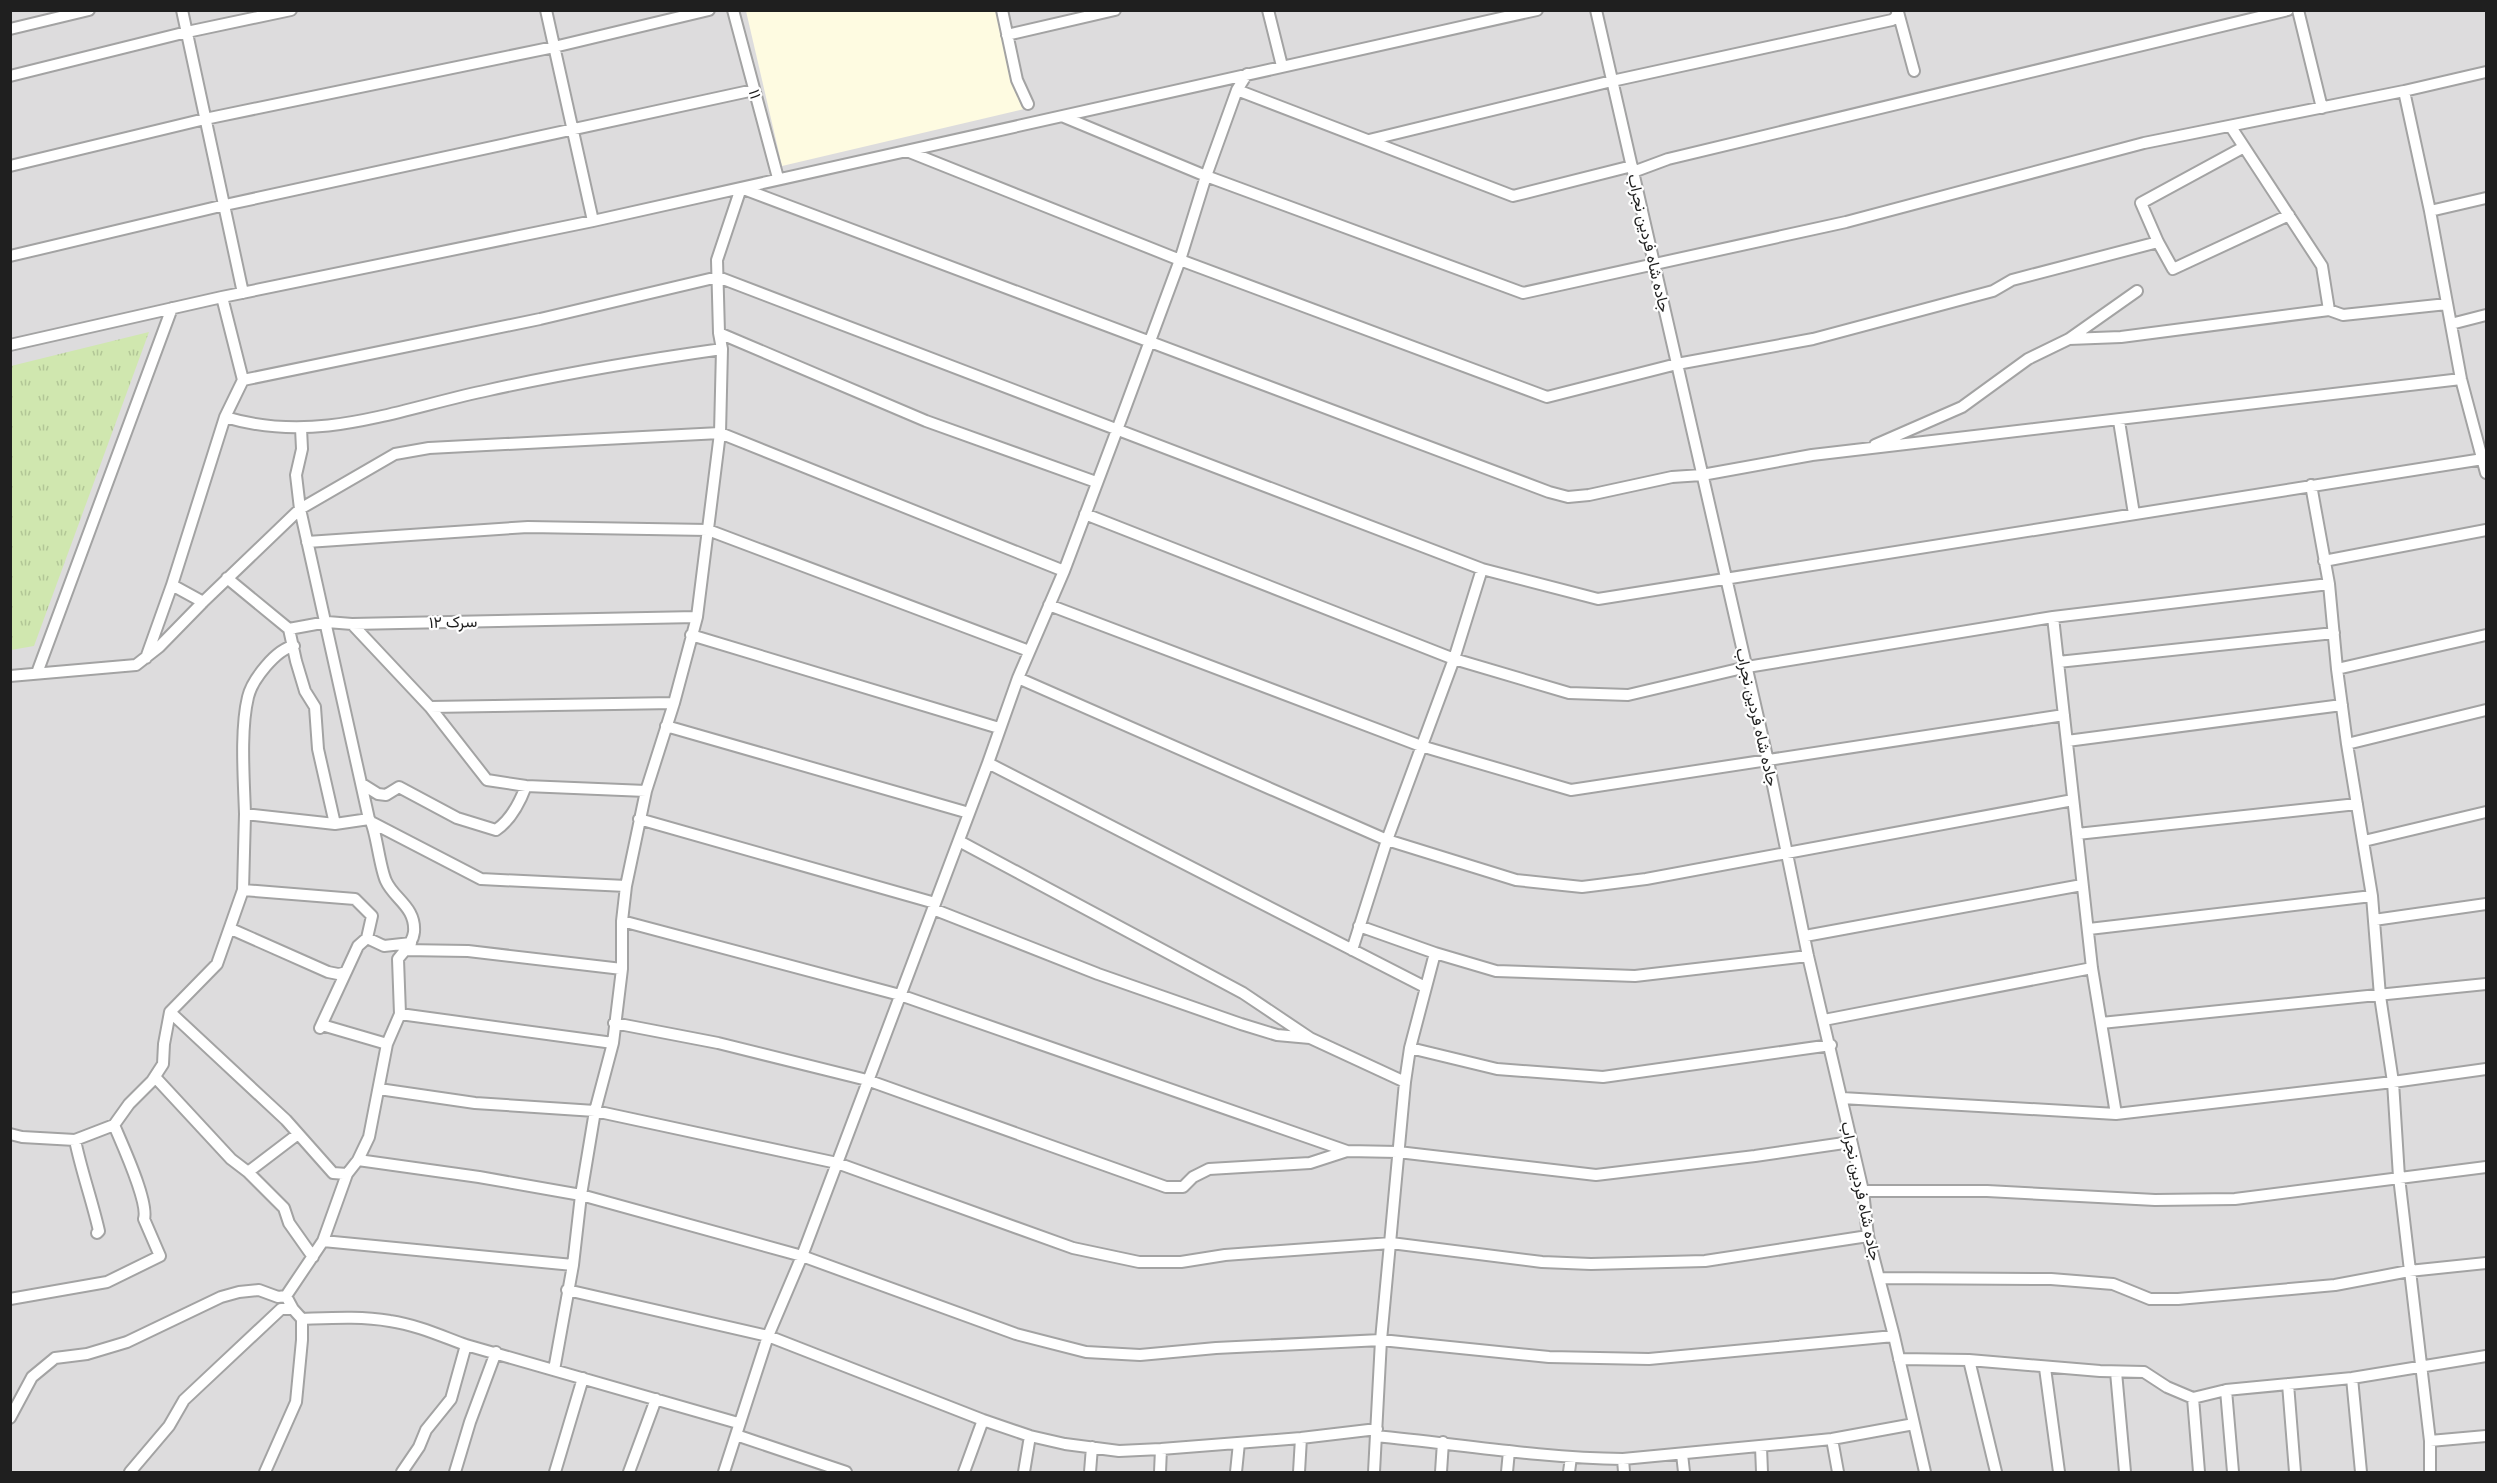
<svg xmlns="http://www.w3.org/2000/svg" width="2497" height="1483" font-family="Raleway,Vazirmatn,sans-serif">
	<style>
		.residential { fill: #dddcdd }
		.education { fill: #fefbe1 }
		.grass { fill: url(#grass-tufts) }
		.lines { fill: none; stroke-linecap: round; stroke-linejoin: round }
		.street-casing { stroke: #a3a3a3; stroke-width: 14 }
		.street { stroke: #fff; stroke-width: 10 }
		.labels { text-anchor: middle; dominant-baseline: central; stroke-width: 4.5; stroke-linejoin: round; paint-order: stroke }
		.street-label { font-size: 16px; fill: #1f1f1f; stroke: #fff }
	</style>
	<defs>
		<pattern id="grass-tufts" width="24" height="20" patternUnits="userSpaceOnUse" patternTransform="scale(1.5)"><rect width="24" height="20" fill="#d0e7af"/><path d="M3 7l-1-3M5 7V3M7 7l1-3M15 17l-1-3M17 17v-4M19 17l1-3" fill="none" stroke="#b2c696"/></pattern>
	</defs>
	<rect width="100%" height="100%" fill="#f0ece6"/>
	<path class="residential" d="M11,11H2486V1472H11Z"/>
	<path class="education" d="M746,11H1002L1024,109L782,166Z"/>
	<path class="grass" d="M149,332L34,646L11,650V366Z"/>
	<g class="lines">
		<defs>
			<path id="street" d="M182,10L243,293
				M546,10L593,221
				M733,10L778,178
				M1002,10L1017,80L1028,104
				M1268,10L1282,66
				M1596,10L1768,761L1808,956L1863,1191L1868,1236L1894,1336L1925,1472
				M2298,10L2322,108
				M1898,12L1914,71
				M10,29L89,10
				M1007,35L1115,10
				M10,76L187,32L291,10
				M1237,90L1513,196L1632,166
				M2404,91L2430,211L2461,379L2486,473
				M1064,117L1206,176L1523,293L1846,222L2144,143L2404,91L2486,72
				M2231,127L2322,266L2329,310
				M1369,140L1612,81L1892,20L1896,17L1898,10
				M2244,147L2141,203L2158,242L2173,269L2289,215
				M907,151L1180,260L1547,397L1677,364L1813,339L1993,291L2012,280L2158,242
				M10,166L205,119L554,47L709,10
				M1633,172L1668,159L2288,10
				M2430,211L2486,198
				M10,256L225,205L754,90
				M2451,324L2486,315
				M719,333L926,421L1096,482
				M2069,339L2121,337L2329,310L2343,315L2447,304
				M10,345L222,297L593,221L1537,10
				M243,380L540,319L718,277L1482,569L1598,599L2483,459
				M225,417C318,445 398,409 489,390C566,373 644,360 722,349
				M2119,421L2134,514
				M1875,445L1962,407L2028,359L2069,339L2137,291
				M2311,485L2329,584L2337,669L2347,744L2372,896L2380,996L2393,1082L2399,1177L2430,1441V1472
				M1085,514L1454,659L1569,693L1628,695L1747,667L2053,617L2329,584
				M307,542L528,527L708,530L1029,651
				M2324,561L2486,530
				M227,578L289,629L327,622L352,624L697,617
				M203,602L172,585L225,417L243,380L222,297
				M1049,605L1421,746L1571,790L2064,715
				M2053,617L2092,968L2116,1114
				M352,624L430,707L487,780L526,786L646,791
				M289,629L296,661L305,691L315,707L318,749L335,824L369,819
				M691,635L999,728
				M294,646C276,649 252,680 248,697C240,730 244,780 245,814L335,824
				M146,658L172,585
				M2058,662L2334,633
				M2337,669L2486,635
				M37,673L172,308
				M10,676L136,665L159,647L203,602L300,509L395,454L429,448L720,433L1064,571
				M1018,678L1387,840L1516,880L1582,887L1646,879L2073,800
				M430,707L674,703
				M666,726L969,813
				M2067,741L2342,705
				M2347,744L2486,710
				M988,763L1425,987
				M362,784L378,794L386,795L399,787L457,818L496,830C511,820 520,802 526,786
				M245,814L243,890L355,899L372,916L367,938L384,946L411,943
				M639,819L935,903
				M373,823L481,879L626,886
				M2077,834L2357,804
				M959,841L1243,993L1310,1038
				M2364,841L2486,812
				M933,909L1098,974L1241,1024L1277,1035L1310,1038L1405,1082
				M2374,920L2486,904
				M622,921L900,995L1347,1151L1398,1152L1596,1175L1755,1156L1851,1142
				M1359,926L1435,953
				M231,929L328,972L338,974L346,972L358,946L367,938
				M2089,929L2372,896
				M1805,936L2082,885
				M404,950L468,951L622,969
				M1352,950L1387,840L1454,659L1482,569
				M170,1012L286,1120L333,1173L347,1174
				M400,1014L613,1043
				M1824,1020L2092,968
				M614,1023L718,1043L867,1080L1166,1187H1183L1193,1177L1209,1169L1310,1163L1347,1151
				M2101,1023L2486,984
				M322,1025L387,1044
				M320,1028L346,972
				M1410,1048L1497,1069L1603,1077L1831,1045
				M155,1077L231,1159L248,1172L284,1208L289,1223L313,1257
				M379,1089L475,1103L595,1111L837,1163L1073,1248L1139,1262H1181L1225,1255L1391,1243L1542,1262L1591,1264L1705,1261L1868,1236
				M1842,1098L2116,1114L2393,1082L2486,1069
				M10,1134L22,1137L75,1140L114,1125L129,1104L152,1081L163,1064L164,1044L170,1012L217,964L243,890
				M75,1140C81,1170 92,1200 99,1231L97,1233
				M358,1160L479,1177L581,1195L802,1256L1016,1334L1086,1352L1140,1355L1216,1348L1381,1340L1549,1357L1649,1359L1894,1336
				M248,1172L298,1134
				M1863,1191H1987L2155,1200L2235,1199L2486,1167
				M323,1241L573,1265
				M1880,1278L2051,1279L2113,1284L2150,1299H2178L2335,1285L2409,1271L2486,1263
				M567,1290L768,1336L983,1420L1030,1436L1065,1444L1119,1451L1161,1449L1301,1438L1377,1429
				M10,1299L107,1282L160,1256L144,1219C149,1202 122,1144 114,1125
				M293,1309L302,1319C331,1318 361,1316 390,1321C417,1325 441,1336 466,1345L738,1423
				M1899,1359L1969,1360L2100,1371L2144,1372L2167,1387L2193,1398L2226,1390L2352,1378L2486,1356
				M1969,1360L1996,1472
				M2045,1368L2059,1472
				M554,1370L573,1265L581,1195L595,1111L613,1043L622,969V921L626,886L646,791L674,703L697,617L720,433L722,349L719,333L717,260L741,188L1549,492L1568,497L1589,495L1672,477L1702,475L1812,455L2461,379
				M2116,1372L2125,1472
				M2352,1378L2361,1472
				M2288,1384L2295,1472
				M2226,1390L2233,1472
				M2193,1398L2199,1472
				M10,1418L32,1377L55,1358L87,1354L127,1342L221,1297L239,1292L259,1290L278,1297L286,1296
				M736,1435L846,1472
				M1376,1436C1458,1444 1541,1458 1623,1459L1832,1439L1914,1424
				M1832,1439L1838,1472
				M2430,1441L2486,1436
				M1761,1447L1762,1472
				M1682,1454L1684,1472
				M1623,1459L1624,1472
				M130,1472L169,1426L184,1400L281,1309H293L286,1296L323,1241L347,1174L358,1160L369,1137L387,1044L400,1014L398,959C404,951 413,943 414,932C416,907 394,899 386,881C379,866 376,826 369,819L300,509L296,475L302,449L301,428
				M265,1472L296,1402L302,1340V1319
				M402,1472L419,1447L426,1430L451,1399L466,1345
				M455,1472L470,1422L496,1352
				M555,1472L583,1378
				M629,1472L656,1399
				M724,1472L768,1336L802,1256L988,763L1018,678L1064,571L1117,430L1180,260L1206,176L1237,90L1247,74
				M964,1472L983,1420
				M1024,1472L1030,1436
				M1090,1472L1092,1447
				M1160,1472L1161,1449
				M1236,1472L1239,1443
				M1299,1472L1301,1438
				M1374,1472L1381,1340L1405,1082L1410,1048L1435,953L1496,971L1635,976L1808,956
				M1441,1472L1443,1442
				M1507,1472L1509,1451
				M1569,1472L1571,1457"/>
		</defs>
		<use href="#street" class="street-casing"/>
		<use href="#street" class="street"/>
	</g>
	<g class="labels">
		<g class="street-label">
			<text transform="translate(755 94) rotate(75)">۱۱</text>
			<text transform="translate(1649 243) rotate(77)">جاده شاه فردین نجراب</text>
			<text transform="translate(453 622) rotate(-1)">سرک ۱۲</text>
			<text transform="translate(1757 717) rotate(77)">جاده شاه فردین نجراب</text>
			<text transform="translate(1861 1191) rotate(78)">جاده شاه فردین نجراب</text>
		</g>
	</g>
	<rect width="2497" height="1483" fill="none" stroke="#1f1f1f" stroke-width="24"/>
</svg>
